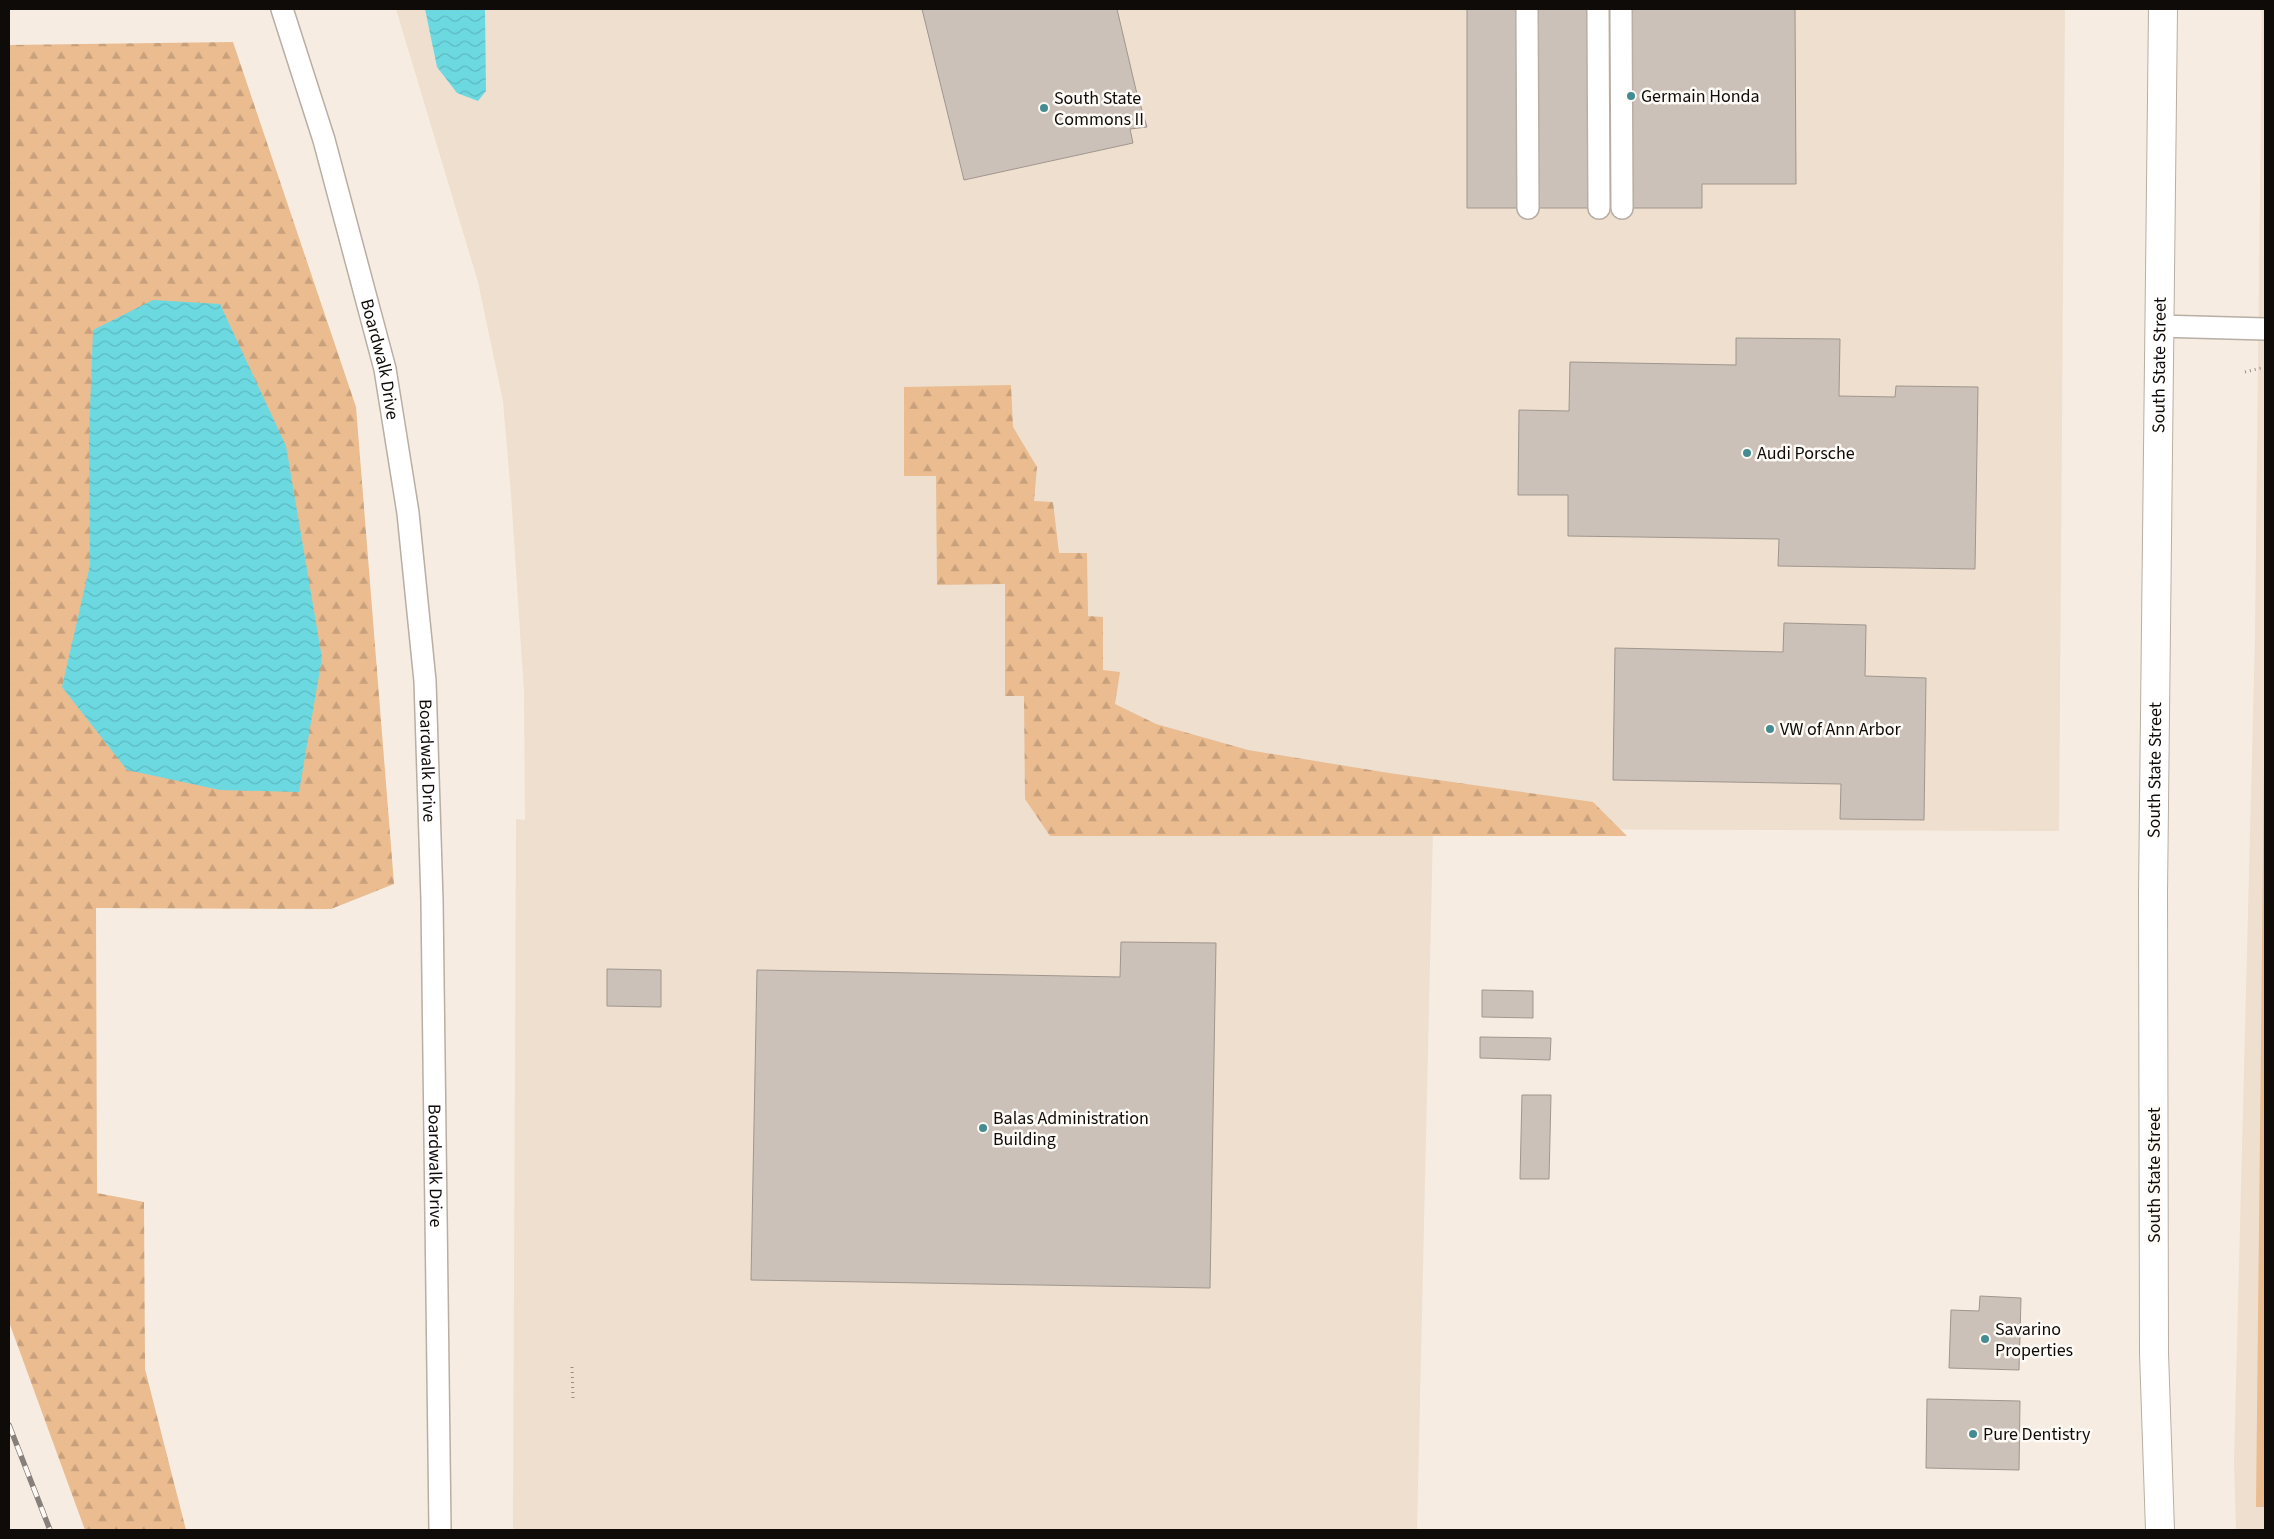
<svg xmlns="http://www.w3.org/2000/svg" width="2274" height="1539" font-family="'Source Sans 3',sans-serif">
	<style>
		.built { fill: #eedfcf }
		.green { fill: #eabc90 }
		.forest { fill: url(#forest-firs) }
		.water { fill: url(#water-waves) }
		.building { fill: #ccc1b8; stroke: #a0968d }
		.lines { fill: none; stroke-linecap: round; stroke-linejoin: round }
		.service-casing { stroke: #b8aea4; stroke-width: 24 }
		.secondary-casing { stroke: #b8aea4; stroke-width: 30 }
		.path { stroke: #958e87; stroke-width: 3; stroke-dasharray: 1 4; stroke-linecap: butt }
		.service { stroke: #fff; stroke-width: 21 }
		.secondary { stroke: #fff; stroke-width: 28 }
		.rail-casing { stroke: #877f79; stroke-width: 5.5 }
		.rail { stroke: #fefaf6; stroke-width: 4; stroke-dasharray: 11; stroke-linecap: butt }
		.poi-dot { fill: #448c91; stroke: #fefaf6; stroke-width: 2 }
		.labels { text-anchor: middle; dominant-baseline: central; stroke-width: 5; stroke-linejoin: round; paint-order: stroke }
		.poi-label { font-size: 18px; fill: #0f0b08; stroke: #fefaf6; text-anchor: start }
		.street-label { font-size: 18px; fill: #0f0b08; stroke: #fefaf6 }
	</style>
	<defs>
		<pattern id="forest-firs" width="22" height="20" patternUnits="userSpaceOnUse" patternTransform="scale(1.25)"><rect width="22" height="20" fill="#eabc90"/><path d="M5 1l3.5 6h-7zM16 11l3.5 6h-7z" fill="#c8a07b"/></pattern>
		<pattern id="water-waves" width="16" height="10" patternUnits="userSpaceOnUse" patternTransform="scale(1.25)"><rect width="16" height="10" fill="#6cd9e1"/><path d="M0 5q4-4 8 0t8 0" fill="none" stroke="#5cb9c0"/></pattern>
	</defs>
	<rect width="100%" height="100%" fill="#f6ece2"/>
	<path class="built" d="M396,9H2065L2059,831L1433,829L1417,1530H513L516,819L525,820L524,692L511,494L503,401L478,282Z
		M2262,9H2265V1530H2236L2234,1463L2255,638Z"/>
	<path class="green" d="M2265,671V1507H2256Z"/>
	<path class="forest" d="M233,42L356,407L394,884L331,909L96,908L97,1193L144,1202L145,1369L186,1530H85L9,1322V45Z
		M1011,385L1013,427L1037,467L1034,501L1053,502L1059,553H1087L1088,616L1103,617V670L1120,672L1115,704L1156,724L1248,750L1389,773L1593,802L1627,836H1050L1025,799L1024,696H1005V584L937,585L936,476H904V387Z"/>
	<path class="water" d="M425,9H485L486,91L478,101L457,93L437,67Z
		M153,300L220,304L286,446L322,658L299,792L220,790L127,770L62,687L90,565L89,437L93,330Z"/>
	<path class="building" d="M922,9H1117L1136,90L1147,127L1130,129L1133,143L964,180Z
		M1467,9H1795L1796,184H1702V208H1467Z
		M1736,338L1840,339L1839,396L1895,397L1896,386L1978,387L1975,569L1778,566L1779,539L1568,536V495H1518L1519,410L1569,411L1570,362L1736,365Z
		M1784,623L1866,625L1865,676L1926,678L1924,820L1840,819L1841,784L1613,780L1615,648L1783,652Z
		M1121,942L1216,943L1210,1288L751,1280L757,970L1120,977Z
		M607,969L661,970V1007L607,1006Z
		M1482,990L1533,991V1018L1482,1017Z
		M1480,1037L1551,1038L1550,1060L1480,1058Z
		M1522,1095H1551L1549,1179H1520Z
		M1980,1296L2021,1298L2019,1370L1949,1368L1951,1310L1979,1311Z
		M1927,1399L2020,1401L2019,1470L1926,1468Z"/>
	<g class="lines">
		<defs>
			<g id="service">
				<path id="s1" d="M282,9L324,140L385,369L408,513L425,681L432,900L440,1530"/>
				<path d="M1527,9L1528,208"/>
				<path d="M1598,9L1599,208"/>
				<path d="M1621,9L1622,208"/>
				<path d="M2159,326L2265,329"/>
			</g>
			<g id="secondary">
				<path id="s2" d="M2160,1530L2154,1353L2153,893L2163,9"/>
			</g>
		</defs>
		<use href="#service" class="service-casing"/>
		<use href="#secondary" class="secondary-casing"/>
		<path class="path" d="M2245,372L2265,367
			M572,1367L573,1399"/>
		<use href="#service" class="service"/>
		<use href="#secondary" class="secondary"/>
		<defs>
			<path id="rail" d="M9,1425L50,1530"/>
		</defs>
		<use href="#rail" class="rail-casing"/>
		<use href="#rail" class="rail"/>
	</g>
	<g class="poi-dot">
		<circle cx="1631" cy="96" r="5"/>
		<circle cx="1044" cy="108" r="5"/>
		<circle cx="1747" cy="453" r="5"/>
		<circle cx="1770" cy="729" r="5"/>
		<circle cx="983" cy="1128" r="5"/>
		<circle cx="1985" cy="1339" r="5"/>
		<circle cx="1973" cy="1434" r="5"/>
	</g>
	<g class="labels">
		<g class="poi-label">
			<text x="1641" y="96">Germain Honda</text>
			<text x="1054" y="98">South State<tspan x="1054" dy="21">Commons II</tspan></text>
			<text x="1757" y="453">Audi Porsche</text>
			<text x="1780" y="729">VW of Ann Arbor</text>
			<text x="993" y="1118">Balas Administration<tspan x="993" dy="21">Building</tspan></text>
			<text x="1995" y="1329">Savarino<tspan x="1995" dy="21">Properties</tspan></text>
			<text x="1983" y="1434">Pure Dentistry</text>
		</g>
		<g class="street-label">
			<text stroke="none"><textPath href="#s1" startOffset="364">Boardwalk Drive</textPath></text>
			<text stroke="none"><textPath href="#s2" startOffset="1165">South State Street</textPath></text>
			<text stroke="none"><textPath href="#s1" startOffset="769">Boardwalk Drive</textPath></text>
			<text stroke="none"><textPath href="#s2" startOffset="760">South State Street</textPath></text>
			<text stroke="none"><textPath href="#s1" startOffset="1174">Boardwalk Drive</textPath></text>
			<text transform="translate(2154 1175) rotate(-90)">South State Street</text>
		</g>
	</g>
	<rect width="2274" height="1539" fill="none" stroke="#0f0b08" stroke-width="20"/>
</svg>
